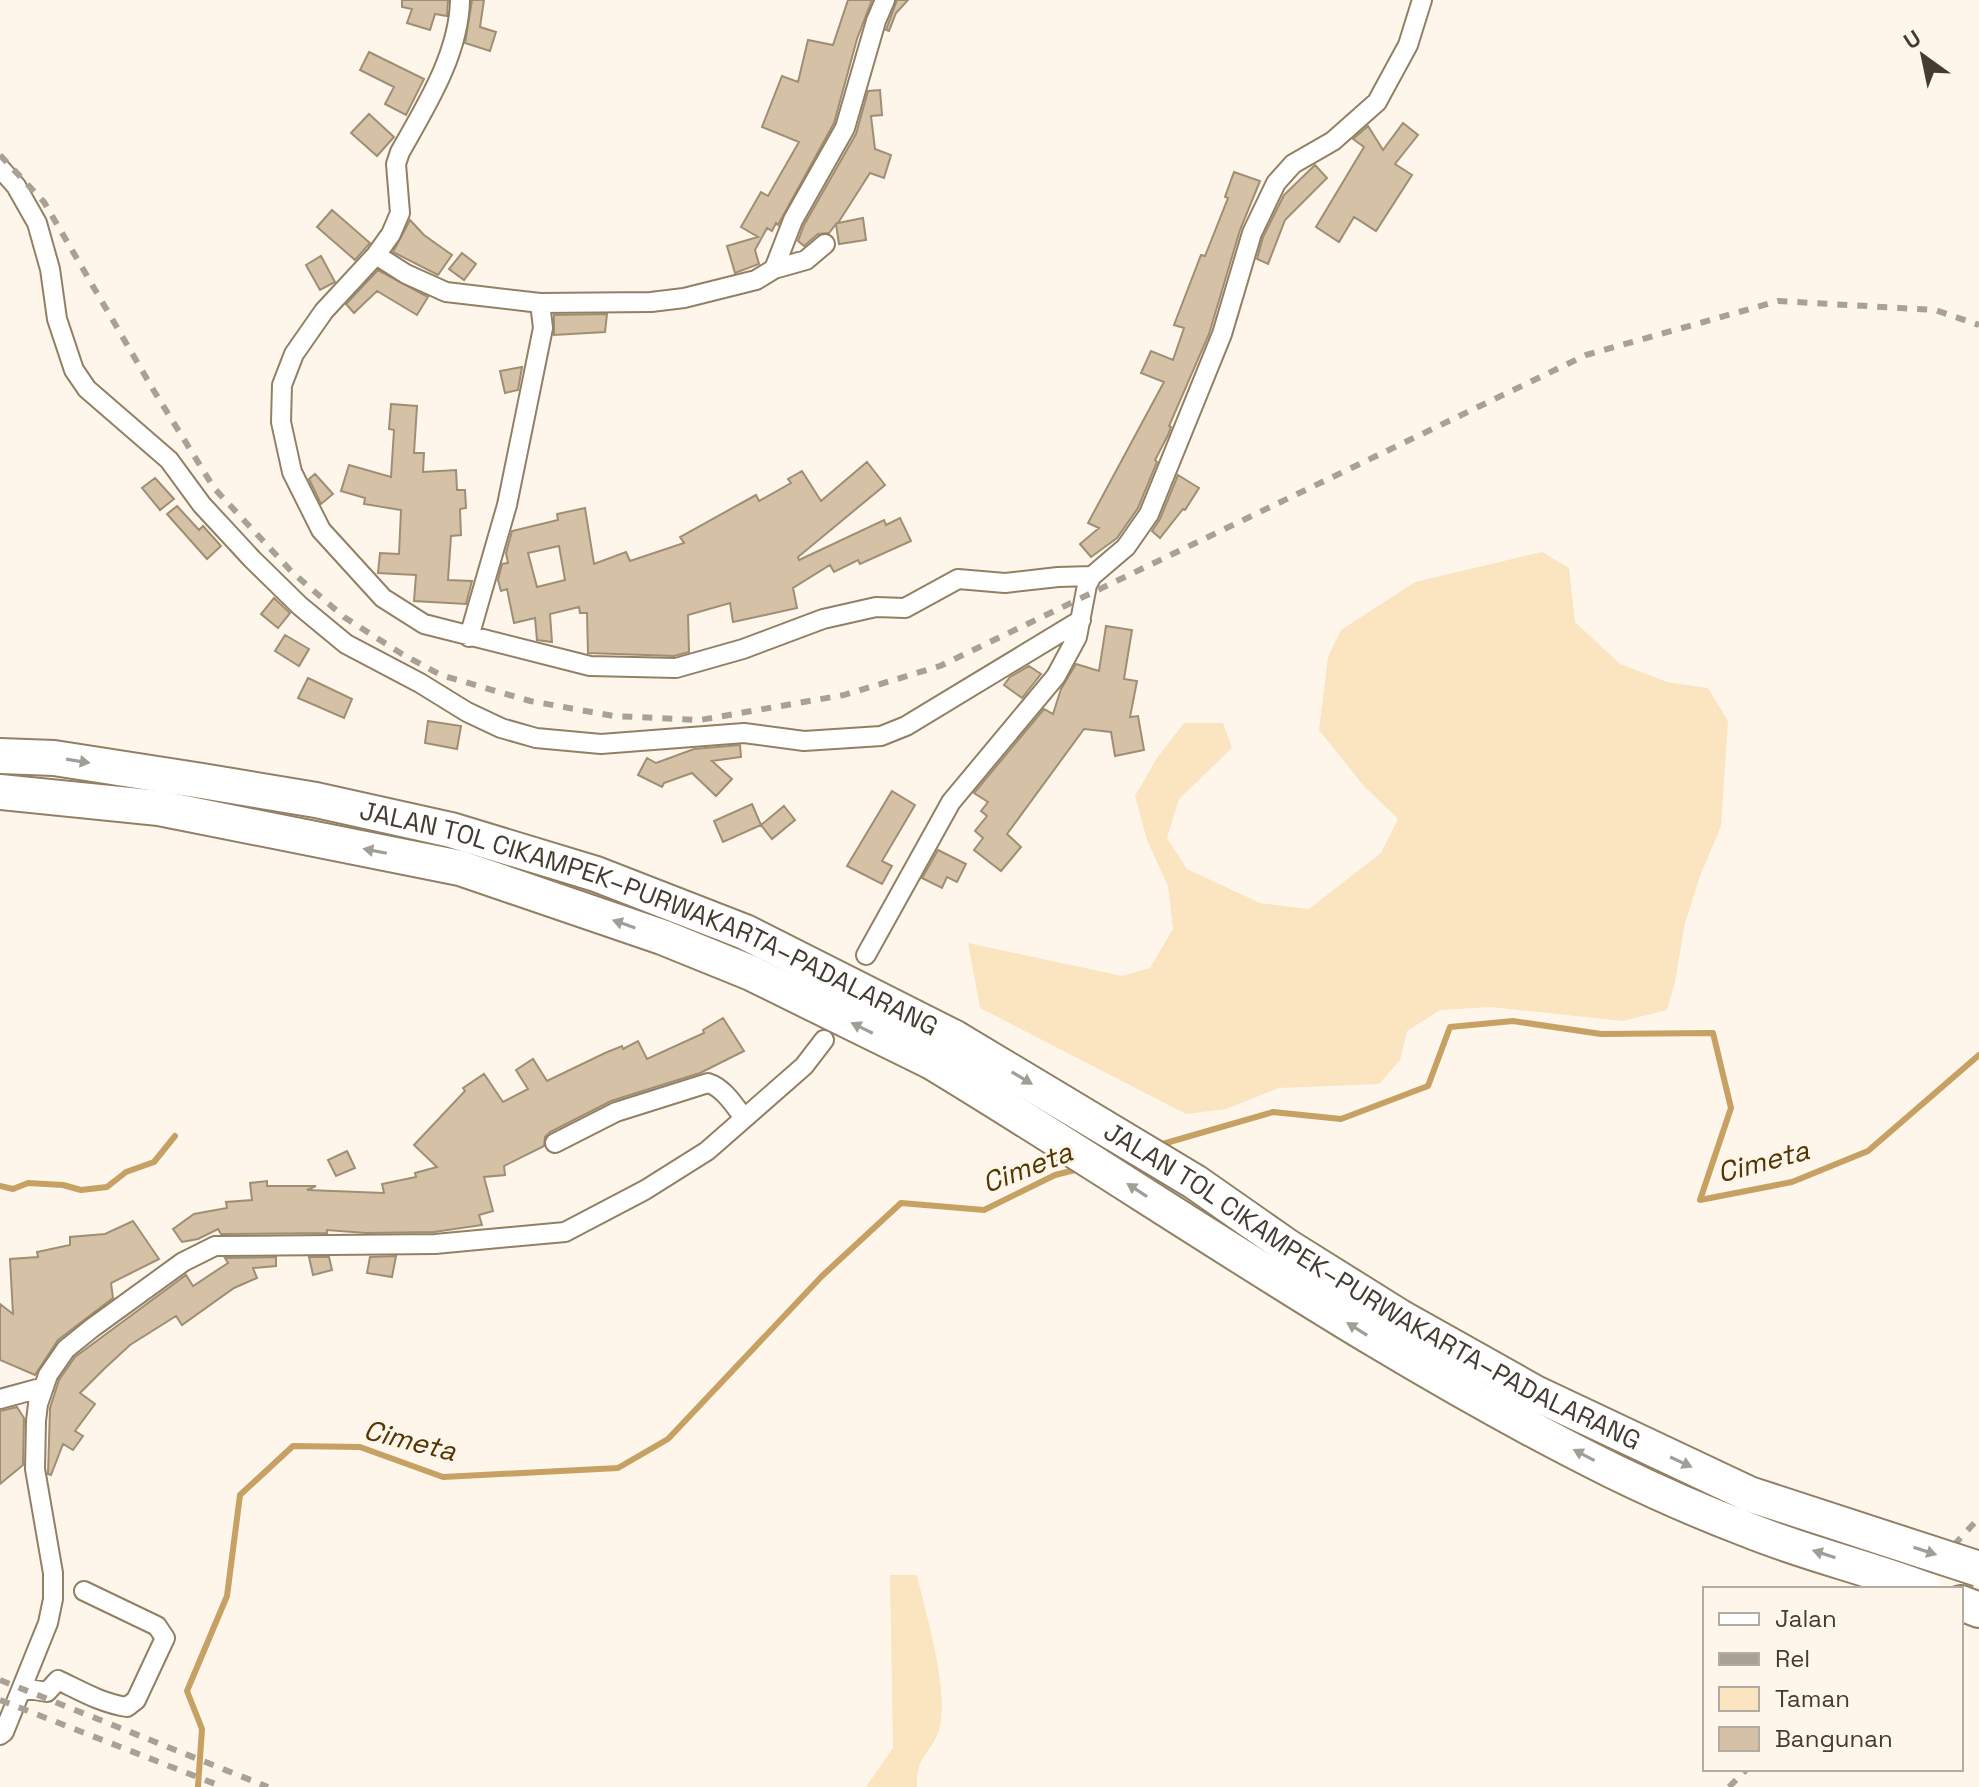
<svg xmlns="http://www.w3.org/2000/svg" width="1979" height="1787" font-family="'Space Grotesk',sans-serif">
	<style>
		.green { fill: #fbe4c0 }
		.lines { fill: none; stroke-linecap: round; stroke-linejoin: round }
		.stream { stroke: #c7a063; stroke-width: 6 }
		.building { fill: #d5c2a6; stroke: #a08e73; stroke-width: 2; fill-rule: evenodd }
		.street-casing { stroke: #928065; stroke-width: 22 }
		.highway-casing { stroke: #928065; stroke-width: 38 }
		.street { stroke: #fff; stroke-width: 18 }
		.highway { stroke: #fff; stroke-width: 34 }
		.rail { stroke: #a9a195; stroke-width: 6; stroke-dasharray: 10 10; stroke-linecap: butt }
		.highway-bridge-casing { stroke: #928065; stroke-width: 38; stroke-linecap: butt }
		.highway-bridge { stroke: #fff; stroke-width: 34 }
		.oneway { fill: #a19e98 }
		.labels { text-anchor: middle; dominant-baseline: central; stroke-width: 6; stroke-linejoin: round; paint-order: stroke }
		.street-label { font-size: 26px; fill: #433c30; stroke: #fef6ea }
		.water-label { font-size: 28px; font-style: italic; fill: #523703; stroke: #fef6ea }
	</style>
	<rect width="100%" height="100%" fill="#fef6ea"/>
	<path class="green" d="M1542,552L1569,568L1575,622L1620,664L1667,682L1708,688L1728,721L1721,826L1700,876L1685,923L1675,982L1667,1010L1623,1021L1491,1007L1440,1010L1407,1031L1400,1060L1379,1084L1279,1088L1226,1109L1186,1114L980,1008L968,943L1122,976L1150,968L1173,929L1168,886L1147,840L1135,796L1157,758L1184,723H1223L1232,748L1179,799L1167,838L1187,869L1260,903L1309,909L1381,853L1398,819L1363,785L1319,730L1328,657L1341,630L1415,582Z
		M890,1575H917C926,1615 950,1692 939,1730C931,1754 915,1757 917,1787H866L893,1748Z"/>
	<g class="lines">
		<path class="stream" d="M1159,1145L1273,1112L1341,1119L1428,1086L1450,1027L1513,1021L1601,1034L1713,1033L1731,1108L1700,1200L1792,1182L1868,1151L1979,1055
			M0,1186L13,1189L28,1183L63,1185L81,1190L107,1187L126,1172L154,1162L175,1136
			M198,1787L202,1729L187,1691L227,1596L240,1495L293,1446L360,1447L443,1477L618,1468L668,1439L822,1276L901,1203L984,1210L1055,1175L1079,1169"/>
	</g>
	<path class="building" d="M402,0H448L447,16L435,14L430,30L407,23L412,9L402,7Z
		M472,0H484L480,27L496,32L490,51L465,43Z
		M848,0H872L857,39L834,123L778,225L776,223L772,231L767,228L755,250L759,264L735,273L727,246L758,237L741,227L761,192L768,196L799,142L762,127L782,76L798,82L808,40L833,45Z
		M897,0H908L896,13L889,31L886,30Z
		M369,52L424,79L406,115L385,104L394,87L360,70Z
		M880,90L882,115L871,116L875,149L891,155L884,178L870,173L838,223L863,218L866,240L839,244L836,224L829,233L818,234L804,246L798,241L804,225L856,134L868,91Z
		M369,114L394,137L377,156L351,133Z
		M1403,123L1418,135L1395,164L1412,175L1376,231L1354,217L1339,242L1316,227L1364,147L1353,139L1368,126L1383,150Z
		M1315,165L1327,178L1285,220L1268,264L1257,259L1263,237L1284,195Z
		M1234,172L1260,181L1240,230L1209,334L1169,426L1171,427L1168,435L1155,460L1157,462L1138,508L1117,538L1091,557L1080,544L1099,528L1088,523L1164,382L1141,373L1151,351L1173,360L1184,328L1174,325L1201,255L1205,256L1228,198L1225,197Z
		M332,210L370,243L355,260L317,227Z
		M410,220L424,235L452,255L438,275L393,252Z
		M462,253L476,264L464,280L449,269Z
		M321,256L335,282L320,290L306,265Z
		M378,270L428,297L417,315L377,291L354,313L346,304Z
		M607,314L605,332L554,335V315Z
		M522,367L518,390L505,393L500,371Z
		M391,404L417,406L414,453H424L423,472L456,470L457,490H465L466,508L460,509L461,535L451,536L448,580L472,581L466,604L414,601L416,575L378,573L380,553L399,554L401,510L364,504L365,498L341,491L349,465L391,477L394,430L389,429Z
		M867,462L885,485L798,557L799,560L884,520L886,525L900,518L911,541L860,564L858,560L834,572L830,565L793,588L797,608L733,622L730,603L688,615L689,652L674,656L588,653L587,613H580L579,607L550,614L552,642L537,640L535,618L514,623L507,589L501,591L498,580L502,564L508,563L506,553L512,531L558,520L557,514L585,508L594,564L626,552L630,561L684,543L680,537L756,495L759,501L791,483L788,479L802,471L821,501ZM559,546L565,580L537,587L528,553Z
		M315,474L333,494L321,504L309,479Z
		M1178,475L1199,488L1185,510L1183,509L1160,538L1152,531L1160,519Z
		M155,478L174,499L160,510L142,488Z
		M177,506L199,530L203,526L221,546L207,559L167,514Z
		M274,598L290,613L278,628L261,614Z
		M1106,626L1132,630L1124,679L1137,681L1130,717L1138,716L1144,750L1115,756L1111,732L1084,729L1007,834L1021,847L1001,871L974,850L983,838L975,831L987,816L981,811L988,802L974,793L1044,709L1053,714L1061,689L1076,664L1099,671Z
		M285,635L309,649L299,666L275,651Z
		M1029,666L1041,674L1022,698L1004,685L1010,677Z
		M308,678L352,699L344,718L298,698Z
		M428,721L461,726L457,749L425,743Z
		M740,745L741,757L712,761L732,779L716,796L692,773L664,783L662,787L638,775L647,758L656,763L694,749Z
		M892,791L915,805L882,861L892,866L882,884L847,866Z
		M752,804L761,825L723,842L714,821Z
		M784,806L795,820L772,839L761,825Z
		M938,850L966,864L957,882L947,877L942,888L922,878Z
		M723,1018L744,1051L700,1073L611,1101L550,1132L545,1137L544,1146L504,1166L505,1175L484,1177L493,1211L479,1215L482,1225L434,1232L366,1233L327,1230V1233L221,1234L218,1229L198,1239L182,1242L173,1229L194,1214L227,1208L226,1202L252,1200L250,1183L267,1181V1186H316L307,1190L384,1193L382,1184L416,1177L415,1173L437,1167L414,1145L465,1091L463,1088L484,1074L503,1102L528,1089L516,1070L533,1059L547,1081L605,1053L622,1046L623,1049L638,1041L647,1059L704,1033L703,1030Z
		M347,1151L355,1168L336,1176L328,1160Z
		M133,1221L159,1259L111,1283L113,1298L58,1340L35,1375L0,1360V1304L13,1314L10,1259L38,1257L37,1252L70,1245V1237L105,1234Z
		M396,1256L392,1277L367,1273L370,1257Z
		M276,1257V1266L253,1268L257,1278L234,1288L182,1325L176,1316L130,1345L104,1369L80,1393L95,1404L75,1431L83,1436L73,1450L63,1444L51,1475L48,1474L50,1408L59,1380L75,1357L186,1275L193,1286L228,1263L225,1258Z
		M309,1257H329L332,1270L313,1275Z
		M17,1407L24,1418L23,1465L0,1484V1411Z"/>
	<g class="lines">
		<defs>
			<path id="street" d="M460,0C459,54 426,106 400,152L396,164L400,213L391,234L376,255L324,311L294,354L282,385L281,422L292,472L321,530L383,598L424,624L590,666L676,668L743,649L823,619L876,607L905,608L958,579L1005,583L1058,577L1092,576
				M0,168L16,186L37,223L50,269L57,319L74,370L87,389L169,460L202,505L252,559L300,606L346,644L420,683L467,712L501,728L536,738L601,744L744,733L804,741L881,736L906,726L1081,620
				M376,255L406,274L446,292L540,303L651,302L684,298L756,280L774,269L793,220L845,128L876,21L885,0
				M774,269L806,260L825,244
				M469,637L507,505L543,328L540,303
				M866,955L951,802L1056,676L1077,637L1087,585L1092,576L1126,547L1149,514L1222,334L1252,233L1276,183L1293,164L1333,141L1377,102L1408,45L1422,0
				M555,1143L616,1112L708,1083C724,1088 734,1105 744,1118
				M0,1399L44,1387
				M22,1688L47,1692L58,1680C81,1691 101,1703 127,1707L136,1700L165,1638L157,1626L84,1591
				M0,1735L4,1732L48,1623L53,1599V1573L35,1469L36,1421L38,1404L48,1375L66,1349L92,1328L183,1262L215,1246L435,1244L565,1232L645,1190L707,1151L804,1066L824,1040"/>
			<g id="highway">
				<path id="s1" d="M0,756L54,758L202,781L316,800L451,830L596,874L745,932L955,1038"/>
				<path d="M0,792L159,808L460,868L662,937L751,973L932,1062"/>
				<path d="M1961,1603L1979,1610"/>
			</g>
		</defs>
		<use href="#street" class="street-casing"/>
		<use href="#highway" class="highway-casing"/>
		<use href="#street" class="street"/>
		<use href="#highway" class="highway"/>
		<path class="rail" d="M0,155L44,202L154,391L214,488L292,572L344,617L402,654L441,675L530,701L614,716L700,720L844,695L940,666L1586,355L1778,301L1935,310L1979,325
			M1913,1589L1979,1518
			M0,1680L268,1787
			M0,1700L223,1787
			M1729,1787L1747,1769"/>
		<defs>
			<g id="highway-bridge">
				<path id="s2" d="M955,1038L1195,1182L1288,1247L1400,1317L1537,1394L1749,1494L1979,1569"/>
				<path d="M932,1062C1158,1199 1375,1353 1613,1471C1656,1492 1701,1512 1746,1529C1804,1553 1866,1567 1924,1589"/>
			</g>
		</defs>
		<use href="#highway-bridge" class="highway-bridge-casing"/>
		<use href="#highway-bridge" class="highway-bridge"/>
	</g>
	<defs><path id="oneway-solid" d="M-6-.8H1V-3.2L6.5 0L1 3.2V.8H-6Z" transform="scale(2)"/></defs>
	<g class="oneway">
		<use href="#oneway-solid" transform="translate(78 761) rotate(9)"/>
		<use href="#oneway-solid" transform="translate(375 851) rotate(-169)"/>
		<use href="#oneway-solid" transform="translate(624 924) rotate(-161)"/>
		<use href="#oneway-solid" transform="translate(862 1028) rotate(-154)"/>
		<use href="#oneway-solid" transform="translate(1022 1078) rotate(31)"/>
		<use href="#oneway-solid" transform="translate(1137 1190) rotate(-147)"/>
		<use href="#oneway-solid" transform="translate(1357 1329) rotate(-148)"/>
		<use href="#oneway-solid" transform="translate(1584 1455) rotate(-152)"/>
		<use href="#oneway-solid" transform="translate(1681 1462) rotate(25)"/>
		<use href="#oneway-solid" transform="translate(1925 1551) rotate(18)"/>
		<use href="#oneway-solid" transform="translate(1824 1554) rotate(-162)"/>
	</g>
	<g class="labels">
		<g class="street-label">
			<text stroke="none"><textPath href="#s1" startOffset="674">JALAN TOL CIKAMPEK–PURWAKARTA–PADALARANG</textPath></text>
			<text stroke="none"><textPath href="#s2" startOffset="486">JALAN TOL CIKAMPEK–PURWAKARTA–PADALARANG</textPath></text>
		</g>
		<g class="water-label">
			<text transform="translate(1763 1161) rotate(-15)">Cimeta</text>
			<text transform="translate(1027 1167) rotate(-21)">Cimeta</text>
			<text transform="translate(410 1440) rotate(14)">Cimeta</text>
		</g>
	</g>
	<rect x="1703" y="1587" width="260" height="184" fill="#fef6ea" stroke="#b3aca0" stroke-width="2"/>
	<rect x="1719" y="1613" width="40" height="12" fill="#ffffff" stroke="#b3aca0" stroke-width="2"/>
	<text x="1775" y="1627" font-size="24" fill="#433c30">Jalan</text>
	<rect x="1719" y="1653" width="40" height="12" fill="#a9a195" stroke="#b3aca0" stroke-width="2"/>
	<text x="1775" y="1667" font-size="24" fill="#433c30">Rel</text>
	<rect x="1719" y="1687" width="40" height="24" fill="#fbe4c0" stroke="#b3aca0" stroke-width="2"/>
	<text x="1775" y="1707" font-size="24" fill="#433c30">Taman</text>
	<rect x="1719" y="1727" width="40" height="24" fill="#d5c2a6" stroke="#b3aca0" stroke-width="2"/>
	<text x="1775" y="1747" font-size="24" fill="#433c30">Bangunan</text>
	<g transform="translate(1923 56) rotate(327)" stroke="#fef6ea" stroke-width="6" paint-order="stroke">
	<path d="M0-6L14 30L0 20L-14 30Z" fill="#433c30"/>
	<text y="-12" font-size="22" font-weight="bold" text-anchor="middle" fill="#433c30">U</text>
	</g>
</svg>
